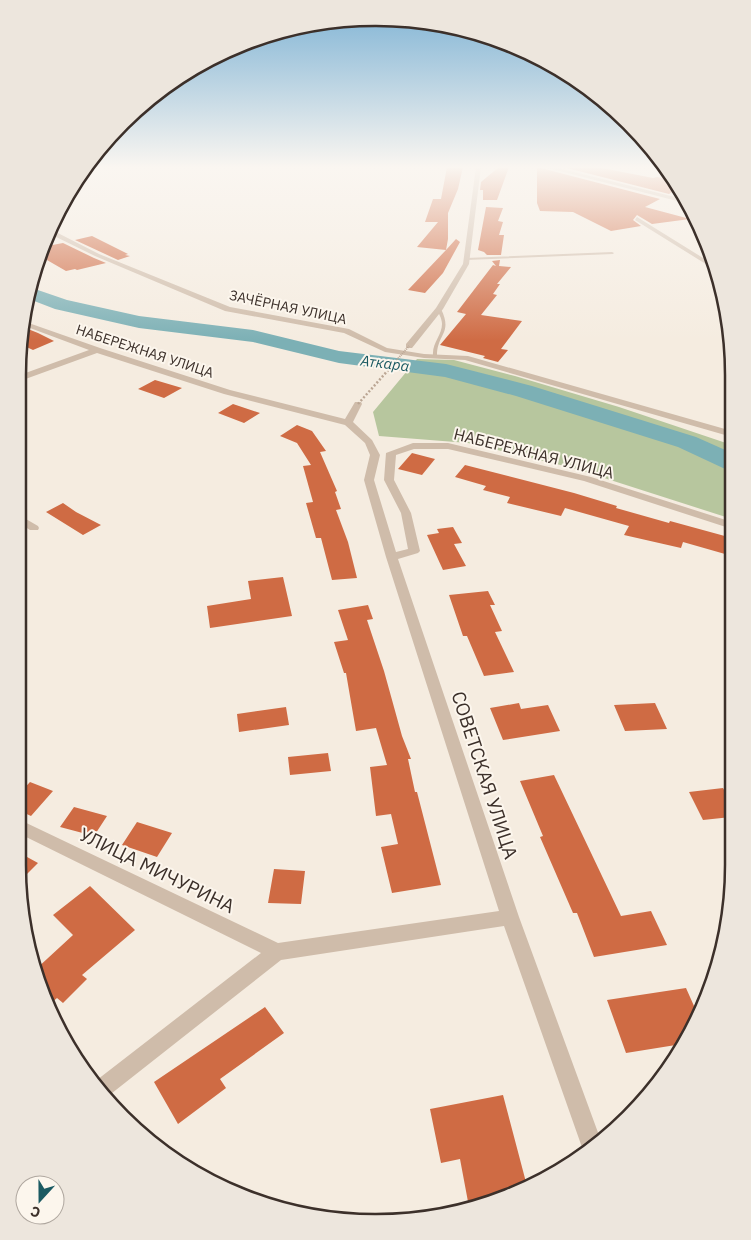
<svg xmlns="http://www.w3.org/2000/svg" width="751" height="1240" font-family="'IBM Plex Sans',sans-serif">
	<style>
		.green { fill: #b7c69e }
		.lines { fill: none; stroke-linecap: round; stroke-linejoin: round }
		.river { fill: #7cb0b5; fill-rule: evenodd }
		.building { fill: #cf6b44 }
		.service { fill: #cfbcaa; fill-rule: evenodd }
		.minor { fill: #cfbcaa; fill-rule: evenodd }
		.tertiary { fill: #cfbcaa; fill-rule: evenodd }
		.path-bridge-far1 { stroke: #bba694; stroke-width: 2; stroke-dasharray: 1 1; stroke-linecap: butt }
		.path-bridge { stroke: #bba694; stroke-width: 2.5; stroke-dasharray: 2 2; stroke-linecap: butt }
		.labels { text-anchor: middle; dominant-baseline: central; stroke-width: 4; stroke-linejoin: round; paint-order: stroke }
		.far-street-label { font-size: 14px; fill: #3c302a; stroke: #fcf6ed }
		.far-water-label { font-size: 15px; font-style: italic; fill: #1b5a62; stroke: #fcf6ed }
		.street-label { font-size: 16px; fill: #3c302a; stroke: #fcf6ed }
		.near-street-label { font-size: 19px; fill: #3c302a; stroke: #fcf6ed }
		.rim { fill: none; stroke: #3c302a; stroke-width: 2.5 }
	</style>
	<rect width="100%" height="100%" fill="#f5ece0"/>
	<path class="green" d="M417,359L454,360L515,376L619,407L732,445V519L573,468L468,443L379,436L373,412Z"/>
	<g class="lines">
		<path class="river" d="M32,288L67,300L139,316L253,330L339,351L446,364L532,386L696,437L732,453V471L723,468L678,447L516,396L445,377L339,363L253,342L139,328L55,309L29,299Z"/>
	</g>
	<path class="building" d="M447,167H463L458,189L448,213V239L446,250L456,239L460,242L443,273L425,293L408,290L446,250L417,247L438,222H425L433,199H441Z
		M499,167H509L497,200H483V190H480L481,182Z
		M537,167L660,199L645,207L690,219L652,224L637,215L633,220L641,226L611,231L573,212L540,211L537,203Z
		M563,167H597L653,178L657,177L674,180L679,188L669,194Z
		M486,207L503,208L498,221L503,222L499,235H504L501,255H487L484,252L478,250Z
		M92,236L128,254L125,255L130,256L118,260L75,240Z
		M63,243L94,258L106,263L77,270L75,269L66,271L40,256L42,247Z
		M500,260L499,266L511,267L497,284H500L493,294L497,295L481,315L522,321L501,349L508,350L498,362L483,358L485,356L440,345L466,314L457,312L493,265L496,266L492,261Z
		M28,329L38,333L54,341L33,350L20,344L21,332Z
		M155,380L182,388L164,398L138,389Z
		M233,404L260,413L244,423L218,413Z
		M297,425L312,431L326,451L320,452L337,491L335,492L341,509L336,510L348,542L357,578L332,580L321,538H316L306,503L313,502L303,466L311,465L297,443L280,436Z
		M412,453L435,459L422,475L398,469Z
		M465,465L574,493L617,506L616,508L669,523L670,521L732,538V556L683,542L681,548L624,535L629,526L565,508L561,516L507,503L510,497L483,490L486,486L455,477Z
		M63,503L76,512L101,525L83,535L46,512Z
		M453,527L462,543L454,544L466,566L443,570L427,535L439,533L437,529Z
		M283,577L292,616L210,628L207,606L251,599L248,581Z
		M488,591L495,605H490L502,631L495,632L514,672L484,676L467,636H463L449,595Z
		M368,605L373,619L367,620L384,671L402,736L411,759H408L415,792H417L441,885L392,893L381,847L398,844L391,814L376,816L370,767L387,765L376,728L356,731L346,673H344L334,642L348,640L338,610Z
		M519,703L521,709L548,705L560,731L503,740L490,708Z
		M655,703L667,729L625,731L614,705Z
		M286,707L289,725L239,732L237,714Z
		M328,753L331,771L290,775L288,757Z
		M554,775L621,916L651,911L667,945L594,957L577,913H573L540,837L543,836L520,781Z
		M30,782L53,791L31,816L18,810V795Z
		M723,788L731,802V817L703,820L689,792Z
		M74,807L107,816L94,836L60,827Z
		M137,822L172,833L157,857L122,845Z
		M18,852L38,863L20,881L18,864Z
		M274,869L305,871L301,904L268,903Z
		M90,886L135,930L82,975L87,979L63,1003L57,998L50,1004L36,979L35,970L73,935L53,915Z
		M686,988L698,1015L682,1044L626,1053L607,1000Z
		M265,1007L284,1033L220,1079L226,1088L178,1124L154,1082Z
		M503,1095L527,1186L490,1204L469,1207L460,1159L441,1163L430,1109Z"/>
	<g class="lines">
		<path class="service" d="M612,252L614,253L613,254L466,260L464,259L466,258Z
			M437,308L441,309C453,333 437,334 437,355L435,356L433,355C432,343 442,335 442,324C442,318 438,313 437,308Z"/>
		<path class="minor" d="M476,167H481L469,264L443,309L412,348H406V344L436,308L463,264Z
			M637,217L716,266L717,271L635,220Z
			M50,229L99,254L230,307L349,329L387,348L424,354L468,356L732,431V437L465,360L424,358L385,352L344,333L225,311L95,256L48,233Z
			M23,321L100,348L230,390L345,419L355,402H361L362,404L353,422L372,440L380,455L374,480L396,552L408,549L401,513L384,480L386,453L413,443H448L591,477L732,522V529L584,481L448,449H414L396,455L394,480L411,513L420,551L418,553L398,559L519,917L600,1138L584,1153L504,926L281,960L107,1097L93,1083L261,953L18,833V819L278,943L499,911L386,557L364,480L370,455L365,443L345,425L224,394L97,353L20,381V375L89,350L22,325Z
			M19,515L38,526L39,528L38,530H30L19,523Z"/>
		<path class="tertiary" d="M544,167H554L687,200L689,204Z"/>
		<path class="path-bridge-far1" d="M389,369L409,346"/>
		<path class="path-bridge" d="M358,404L390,368"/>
	</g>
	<linearGradient id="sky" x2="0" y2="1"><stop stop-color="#7db2d4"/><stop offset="0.49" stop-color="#faf6f1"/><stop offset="1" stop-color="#faf6f1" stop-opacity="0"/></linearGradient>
	<rect width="751" height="341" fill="url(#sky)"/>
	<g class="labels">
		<g class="far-street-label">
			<text transform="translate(288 307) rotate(12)">ЗАЧЁРНАЯ УЛИЦА</text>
			<text transform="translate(145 351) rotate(18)">НАБЕРЕЖНАЯ УЛИЦА</text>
		</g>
		<g class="far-water-label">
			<text transform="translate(385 363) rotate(7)">Аткара</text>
		</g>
		<g class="street-label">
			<text transform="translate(534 453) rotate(14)">НАБЕРЕЖНАЯ УЛИЦА</text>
		</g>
		<g class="near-street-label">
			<text transform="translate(485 775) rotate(72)">СОВЕТСКАЯ УЛИЦА</text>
			<text transform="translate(157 870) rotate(26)">УЛИЦА МИЧУРИНА</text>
		</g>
	</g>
	<path d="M0 0H751V1240H0ZM375 26H376A349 349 0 0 1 725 375V865A349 349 0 0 1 376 1214H375A349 349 0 0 1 26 865V375A349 349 0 0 1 375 26Z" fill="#ede6dd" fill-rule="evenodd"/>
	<path class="rim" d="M375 26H376A349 349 0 0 1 725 375V865A349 349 0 0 1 376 1214H375A349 349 0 0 1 26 865V375A349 349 0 0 1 375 26Z"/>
	<g transform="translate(40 1200) rotate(201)"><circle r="24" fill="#fcf6ed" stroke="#afa79f"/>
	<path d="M0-4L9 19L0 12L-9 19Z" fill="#1b5a62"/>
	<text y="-8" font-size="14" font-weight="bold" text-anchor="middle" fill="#3c302a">С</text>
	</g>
</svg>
